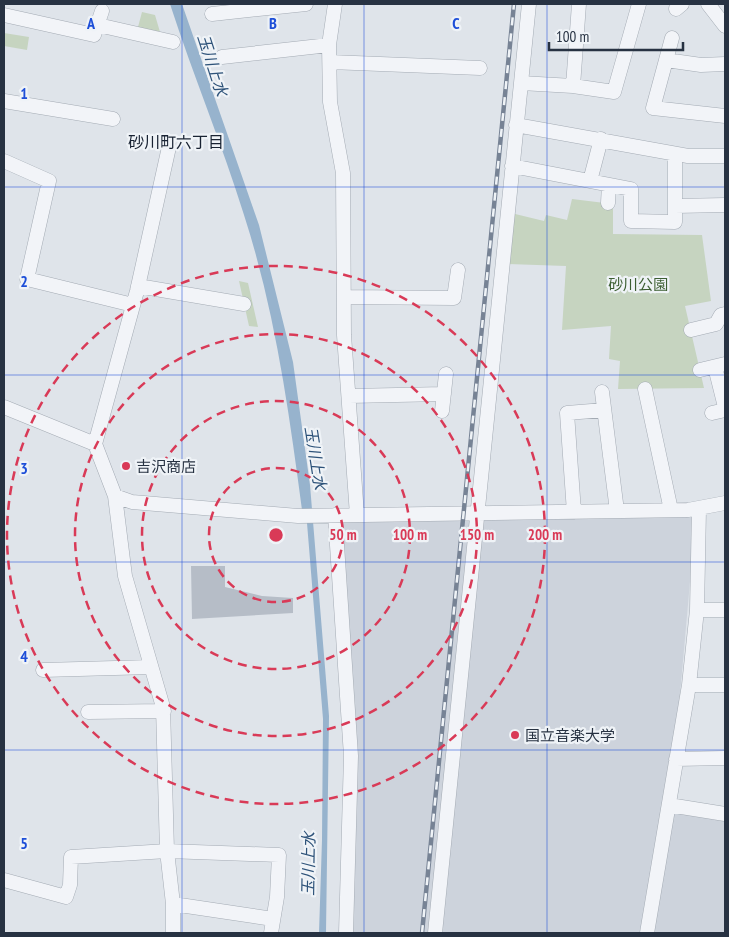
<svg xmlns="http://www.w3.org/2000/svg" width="729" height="937" font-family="'PT Sans Narrow','Noto Sans JP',sans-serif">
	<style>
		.built { fill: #cdd3dc }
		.green { fill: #c6d4c0 }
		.water { fill: #97b3cd }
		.building { fill: #b6bdc7 }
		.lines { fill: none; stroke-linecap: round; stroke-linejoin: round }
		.minor-casing { stroke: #a4abb4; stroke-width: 15 }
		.minor { stroke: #f2f4f8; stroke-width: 14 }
		.rail-casing { stroke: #778395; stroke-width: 4.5 }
		.rail { stroke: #eff3f7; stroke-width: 2.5; stroke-dasharray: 8; stroke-linecap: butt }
		.grid { fill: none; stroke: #1d4ed8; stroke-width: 1; stroke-opacity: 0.55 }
		.ring { fill: none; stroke: #d93a57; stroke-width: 2.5; stroke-dasharray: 9 6 }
		.poi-dot { fill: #d93a57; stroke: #eff3f7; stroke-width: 2 }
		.labels { text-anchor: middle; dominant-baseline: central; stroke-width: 4.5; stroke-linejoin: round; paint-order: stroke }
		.park-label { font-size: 15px; fill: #3d5f33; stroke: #eff3f7 }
		.poi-label { font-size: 15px; fill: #273242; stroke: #eff3f7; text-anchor: start }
		.water-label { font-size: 16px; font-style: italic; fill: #2d5279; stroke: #eff3f7 }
		.neighbourhood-label { font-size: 16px; fill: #192333; stroke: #eff3f7 }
		.grid-label { font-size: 16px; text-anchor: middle; font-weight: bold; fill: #1d4ed8; stroke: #eff3f7; stroke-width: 4.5; stroke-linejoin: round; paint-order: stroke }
		.centre { fill: #d93a57; stroke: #eff3f7; stroke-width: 2.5 }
		.ring-label { font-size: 15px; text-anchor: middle; font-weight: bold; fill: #d93a57; stroke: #eff3f7; stroke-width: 4.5; stroke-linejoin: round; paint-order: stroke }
	</style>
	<rect width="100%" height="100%" fill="#dfe4ea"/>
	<path class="built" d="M696,514L678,717L662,806L725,817V933H351L336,520Z"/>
	<path class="green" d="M142,12L155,15L160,32L138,27Z
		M4,33L29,37L27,50L4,46Z
		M572,199L613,204V234L702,235L711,301L685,306L704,388L618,389L620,361L609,359L611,326L562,330L566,266L507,264L511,213L544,221L546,215L567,220Z
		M239,281L248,283L258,327L249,326Z"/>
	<path class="water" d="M170,4H182L259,225L293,362L310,485L329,716L326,933H319L322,840L323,719L307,523L302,510C289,411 275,311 244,215C222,144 193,75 170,4Z"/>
	<path class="building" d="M191,566H225V587L262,596L293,598V613L192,619Z"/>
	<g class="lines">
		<defs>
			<path id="minor" d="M335,4L329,45L330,102L343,173L344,335L357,515
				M708,4L725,26
				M676,9L682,4
				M212,14L306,4
				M4,15L94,35L102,11
				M98,25L173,42
				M672,38L653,108L725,116
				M222,57L329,45
				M666,60L701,65L725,64
				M330,62L480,68
				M521,83L573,86L579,4
				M573,86L614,92L639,4
				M4,101L113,119
				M516,125L688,156H725
				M169,147L137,291L95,444L115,496L125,576L163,707L167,851L173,904V933
				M675,154V206
				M4,161L49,181L27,279L133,305
				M512,166L631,189V221L675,222V206L725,205
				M590,181L601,139
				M608,203L609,185
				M138,286L244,304
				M344,297L454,298L458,270
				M691,330L716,324L721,315L725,314
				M715,367L725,407
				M700,370L725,364
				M645,389L671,510
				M602,392L617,511
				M349,396L444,394
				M4,407L95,444
				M442,411L446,374
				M712,413L725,410
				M115,496L132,502L298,516L688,510L725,503
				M574,512L567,413L604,410
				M335,515L351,756L346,933
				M697,610H725
				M43,670L151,667
				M689,685H725
				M88,712L164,711
				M676,759L725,758
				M669,805L725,814
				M4,880L66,897L70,885L71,857L167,851L279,855L277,897L271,933
				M173,904L273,919
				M435,933L529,4
				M647,933L689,685L697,610L699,509"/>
		</defs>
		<use href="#minor" class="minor-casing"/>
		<use href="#minor" class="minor"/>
		<defs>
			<path id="rail" d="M422,933L514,4"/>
		</defs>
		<use href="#rail" class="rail-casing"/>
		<use href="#rail" class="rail"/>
	</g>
	<path class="grid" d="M182,4V933M364,4V933M547,4V933M4,187H725M4,375H725M4,562H725M4,750H725"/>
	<g class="ring">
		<circle cx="276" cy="535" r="67"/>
		<circle cx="276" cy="535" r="134"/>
		<circle cx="276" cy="535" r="201"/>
		<circle cx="276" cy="535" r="269"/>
	</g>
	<g class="poi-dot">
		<circle cx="126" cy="466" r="5"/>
		<circle cx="515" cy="735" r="5"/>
	</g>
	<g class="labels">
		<g class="park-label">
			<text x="638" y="284">砂川公園</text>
		</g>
		<g class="poi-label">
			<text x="136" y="466">吉沢商店</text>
			<text x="525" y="735">国立音楽大学</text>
		</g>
		<g class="water-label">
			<text transform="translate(213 65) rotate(72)">玉川上水</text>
			<text transform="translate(316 458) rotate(81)">玉川上水</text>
			<text transform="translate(308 864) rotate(-89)">玉川上水</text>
		</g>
		<g class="neighbourhood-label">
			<text x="176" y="142">砂川町六丁目</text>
		</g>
	</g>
	<g class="grid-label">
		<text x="91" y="29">A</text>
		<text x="273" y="29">B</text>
		<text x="456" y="29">C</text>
		<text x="24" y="99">1</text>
		<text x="24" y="287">2</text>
		<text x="24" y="474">3</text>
		<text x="24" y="662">4</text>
		<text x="24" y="849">5</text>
	</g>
	<circle cx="276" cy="535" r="8" class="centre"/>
	<g class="ring-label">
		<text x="343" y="540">50 m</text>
		<text x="410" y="540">100 m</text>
		<text x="477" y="540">150 m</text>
		<text x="545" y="540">200 m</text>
	</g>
	<rect width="729" height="937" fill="none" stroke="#273242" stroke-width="10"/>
	<path d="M549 42v8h134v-8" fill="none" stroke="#273242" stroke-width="2.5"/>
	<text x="556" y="42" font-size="15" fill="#273242" stroke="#eff3f7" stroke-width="4" paint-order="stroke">100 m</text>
</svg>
